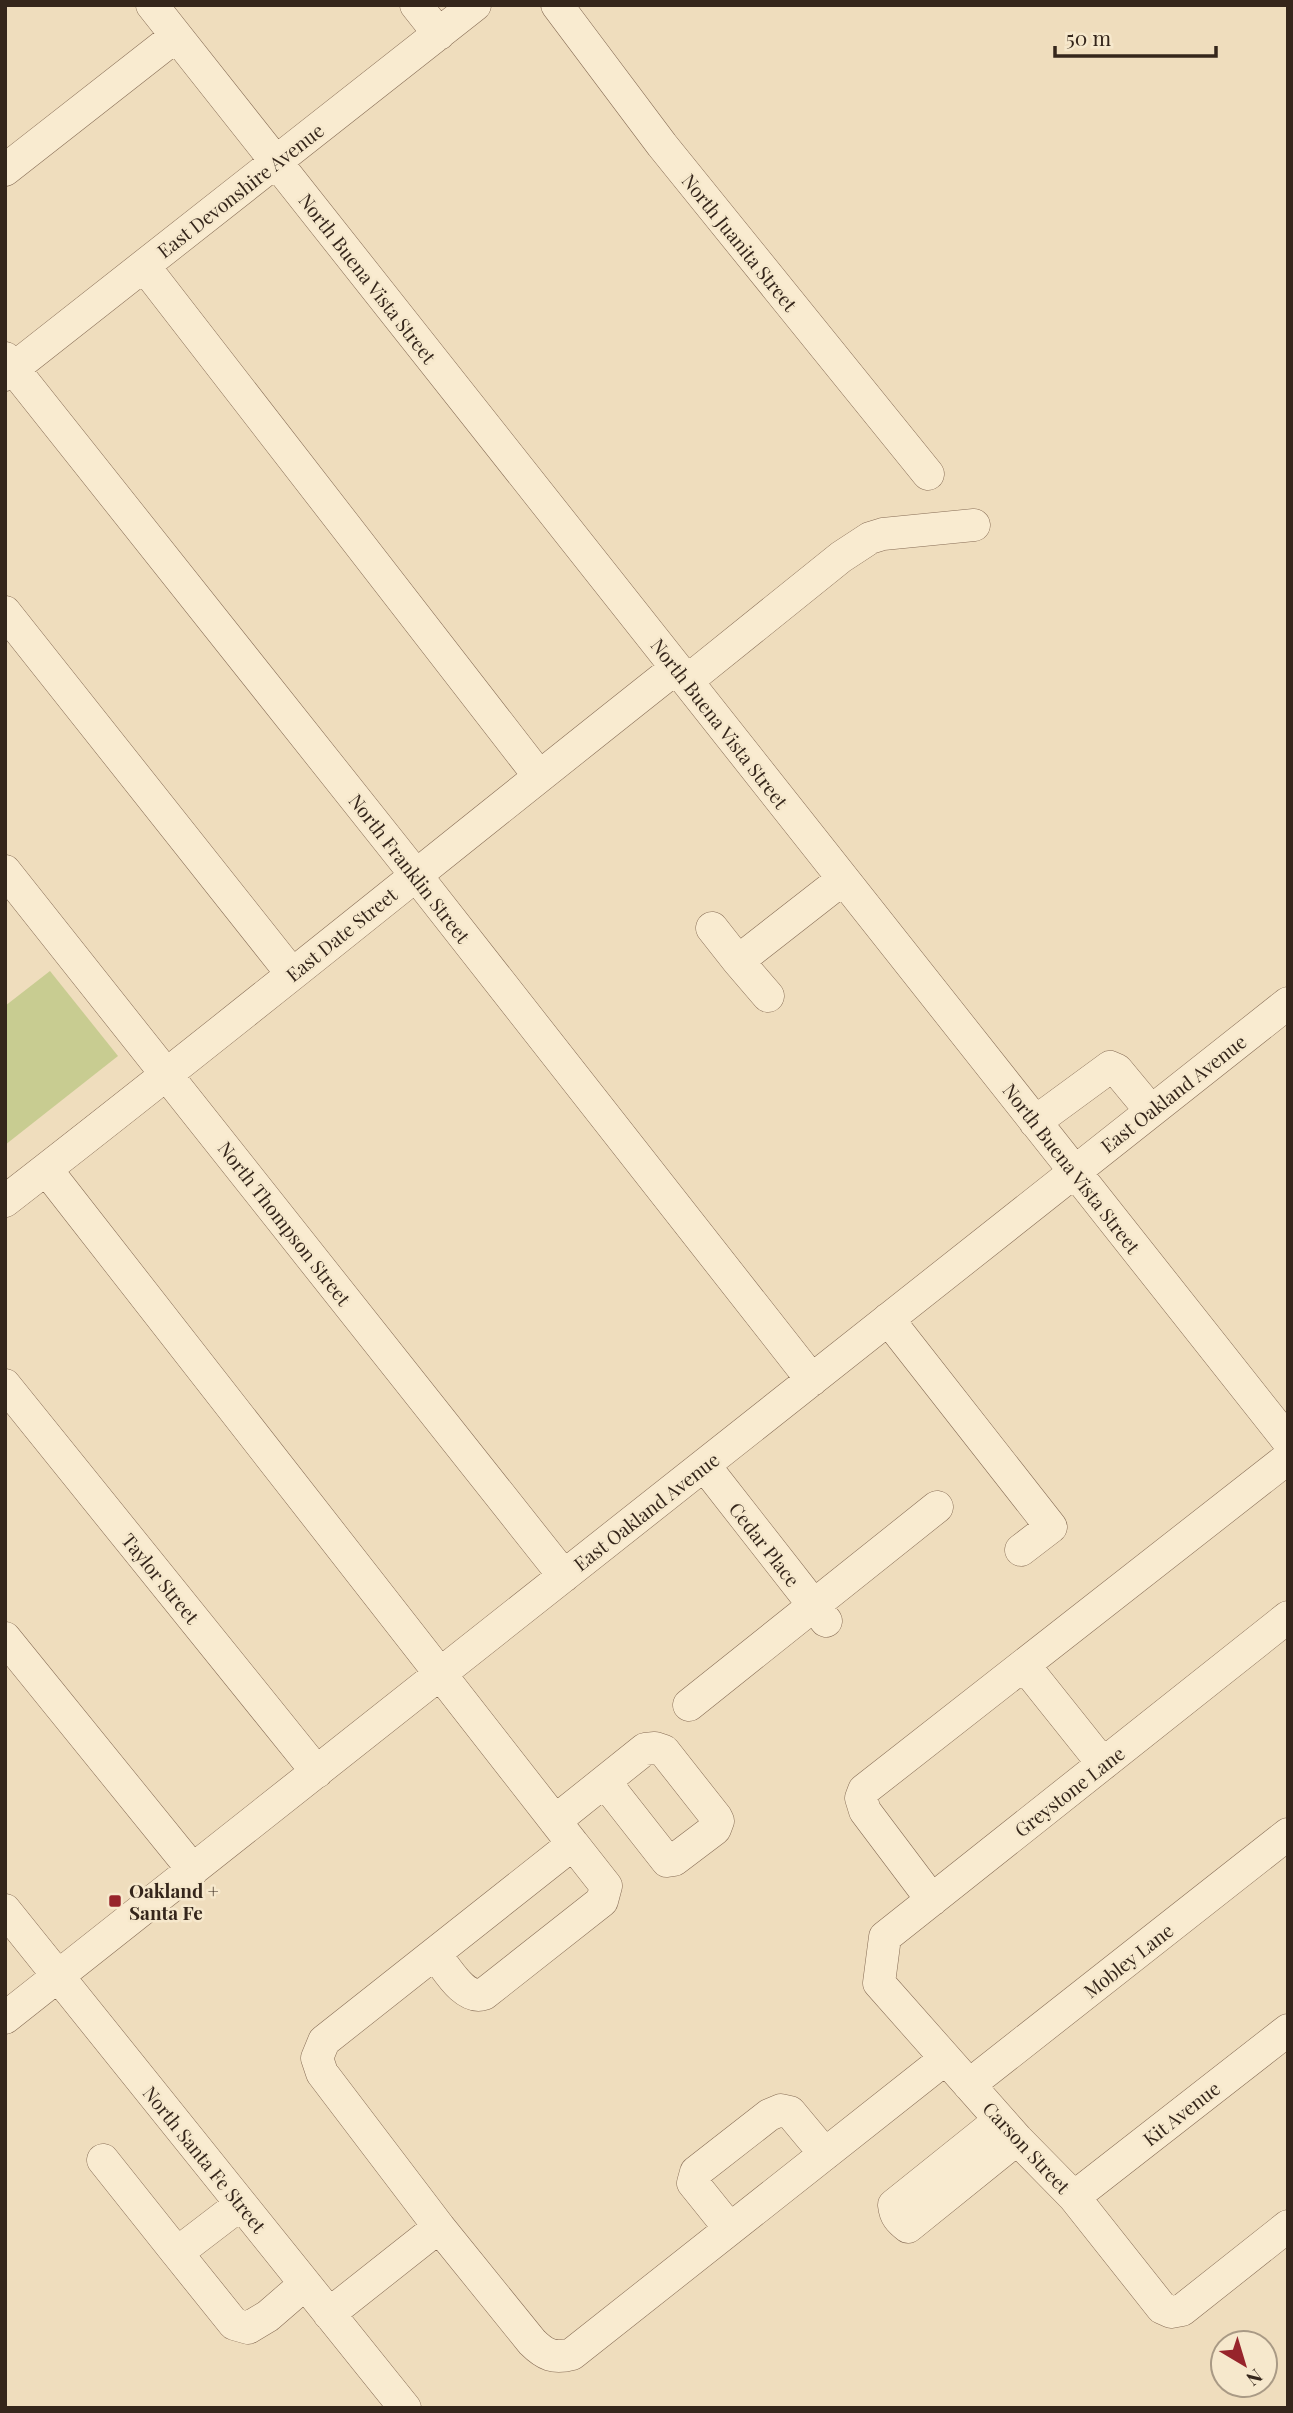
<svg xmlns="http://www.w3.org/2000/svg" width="1293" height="2413" font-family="'Playfair Display',serif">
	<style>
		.grass { fill: #c8cc91 }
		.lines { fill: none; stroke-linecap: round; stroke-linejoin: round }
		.minor-casing { stroke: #876d56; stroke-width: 33 }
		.minor { stroke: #f9ebd0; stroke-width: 32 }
		.poi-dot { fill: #97242b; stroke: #f6e8cc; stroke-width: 2.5 }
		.labels { text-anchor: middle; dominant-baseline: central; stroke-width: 5; stroke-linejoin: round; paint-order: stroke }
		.street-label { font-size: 19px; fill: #35261b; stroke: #f6e8cc }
		.poi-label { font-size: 19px; font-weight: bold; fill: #35261b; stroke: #f6e8cc; text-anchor: start }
	</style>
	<rect width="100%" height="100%" fill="#efddbd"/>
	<path class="grass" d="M50,971L118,1056L5,1145V1006Z"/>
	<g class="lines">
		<defs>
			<path id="minor" d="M152,5L1288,1441
				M416,5L439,34
				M557,5L662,145L928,474
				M5,170L176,36
				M144,266L539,776
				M5,358L415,874L812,1380
				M5,375L475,5
				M5,612L292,974
				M687,681L841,557L870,538L883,534L974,525
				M5,871L564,1576
				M712,928L738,961
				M768,996L738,961L843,879
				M1035,1122L1110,1067L1117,1070L1151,1111
				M46,1169L573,1844L324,2041L317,2058L322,2073L439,2227L329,2314
				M5,1201C231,1026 452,845 676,668
				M888,1319L1051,1527L1021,1550
				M5,1385L317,1772
				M704,1465L826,1621
				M1288,1617L885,1937L879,1983L1017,2139L1074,2197L1162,2308L1171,2312L1182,2310L1288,2226
				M5,1638L193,1870
				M1024,1665L1103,1764
				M689,1705L937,1507
				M555,1821L645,1749L655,1748L664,1751L716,1817L718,1821L715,1829L674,1860L667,1861L605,1782
				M932,1900L865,1811L861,1798L864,1790L1288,1458
				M5,1910L405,2408
				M435,1954C446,1967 464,2001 484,1994L602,1901L606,1886L573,1844
				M5,2018L1288,1003
				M969,2085L1288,1834
				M1000,2120L894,2205C895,2216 900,2221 908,2227L1017,2139
				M103,2160L177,2253
				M1074,2197L1288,2030
				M241,2204L177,2253L234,2324L248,2328L268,2316L305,2284
				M439,2227L532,2342C545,2355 554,2359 572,2354L945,2059
				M730,2229L693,2183L696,2172L769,2115L781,2110L790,2112L825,2154"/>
		</defs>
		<use href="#minor" class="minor-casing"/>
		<use href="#minor" class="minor"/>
	</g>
	<rect class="poi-dot" x="108" y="1894" width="14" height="14" rx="3.5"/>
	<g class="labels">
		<g class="street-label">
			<text transform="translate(240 190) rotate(-38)">East Devonshire Avenue</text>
			<text transform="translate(740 242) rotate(51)">North Juanita Street</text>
			<text transform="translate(368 278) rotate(52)">North Buena Vista Street</text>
			<text transform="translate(720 723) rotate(52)">North Buena Vista Street</text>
			<text transform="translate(410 868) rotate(52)">North Franklin Street</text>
			<text transform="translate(341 934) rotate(-39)">East Date Street</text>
			<text transform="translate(1173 1093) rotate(-38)">East Oakland Avenue</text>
			<text transform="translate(1072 1168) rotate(52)">North Buena Vista Street</text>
			<text transform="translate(285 1223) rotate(52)">North Thompson Street</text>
			<text transform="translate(646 1511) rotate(-38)">East Oakland Avenue</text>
			<text transform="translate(765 1544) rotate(52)">Cedar Place</text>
			<text transform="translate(161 1578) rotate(51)">Taylor Street</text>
			<text transform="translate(1069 1791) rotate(-38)">Greystone Lane</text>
			<text transform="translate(1128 1960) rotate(-38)">Mobley Lane</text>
			<text transform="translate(1181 2113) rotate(-38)">Kit Avenue</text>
			<text transform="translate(1027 2147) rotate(47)">Carson Street</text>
			<text transform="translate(205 2159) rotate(51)">North Santa Fe Street</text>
		</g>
		<g class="poi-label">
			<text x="129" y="1890">Oakland +<tspan x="129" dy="22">Santa Fe</tspan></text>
		</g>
	</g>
	<rect width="1293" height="2413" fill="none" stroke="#35261b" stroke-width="14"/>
	<g transform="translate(1244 2364) rotate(142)"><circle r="33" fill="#f6e8cc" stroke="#a99a85" stroke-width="2"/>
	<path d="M0-5L12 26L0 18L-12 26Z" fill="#97242b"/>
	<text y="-10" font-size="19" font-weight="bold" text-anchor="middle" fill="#35261b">N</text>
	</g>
	<path d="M1055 46v10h161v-10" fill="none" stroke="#35261b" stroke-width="3.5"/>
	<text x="1066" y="46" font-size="21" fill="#35261b" stroke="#f6e8cc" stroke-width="5" paint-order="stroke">50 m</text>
</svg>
